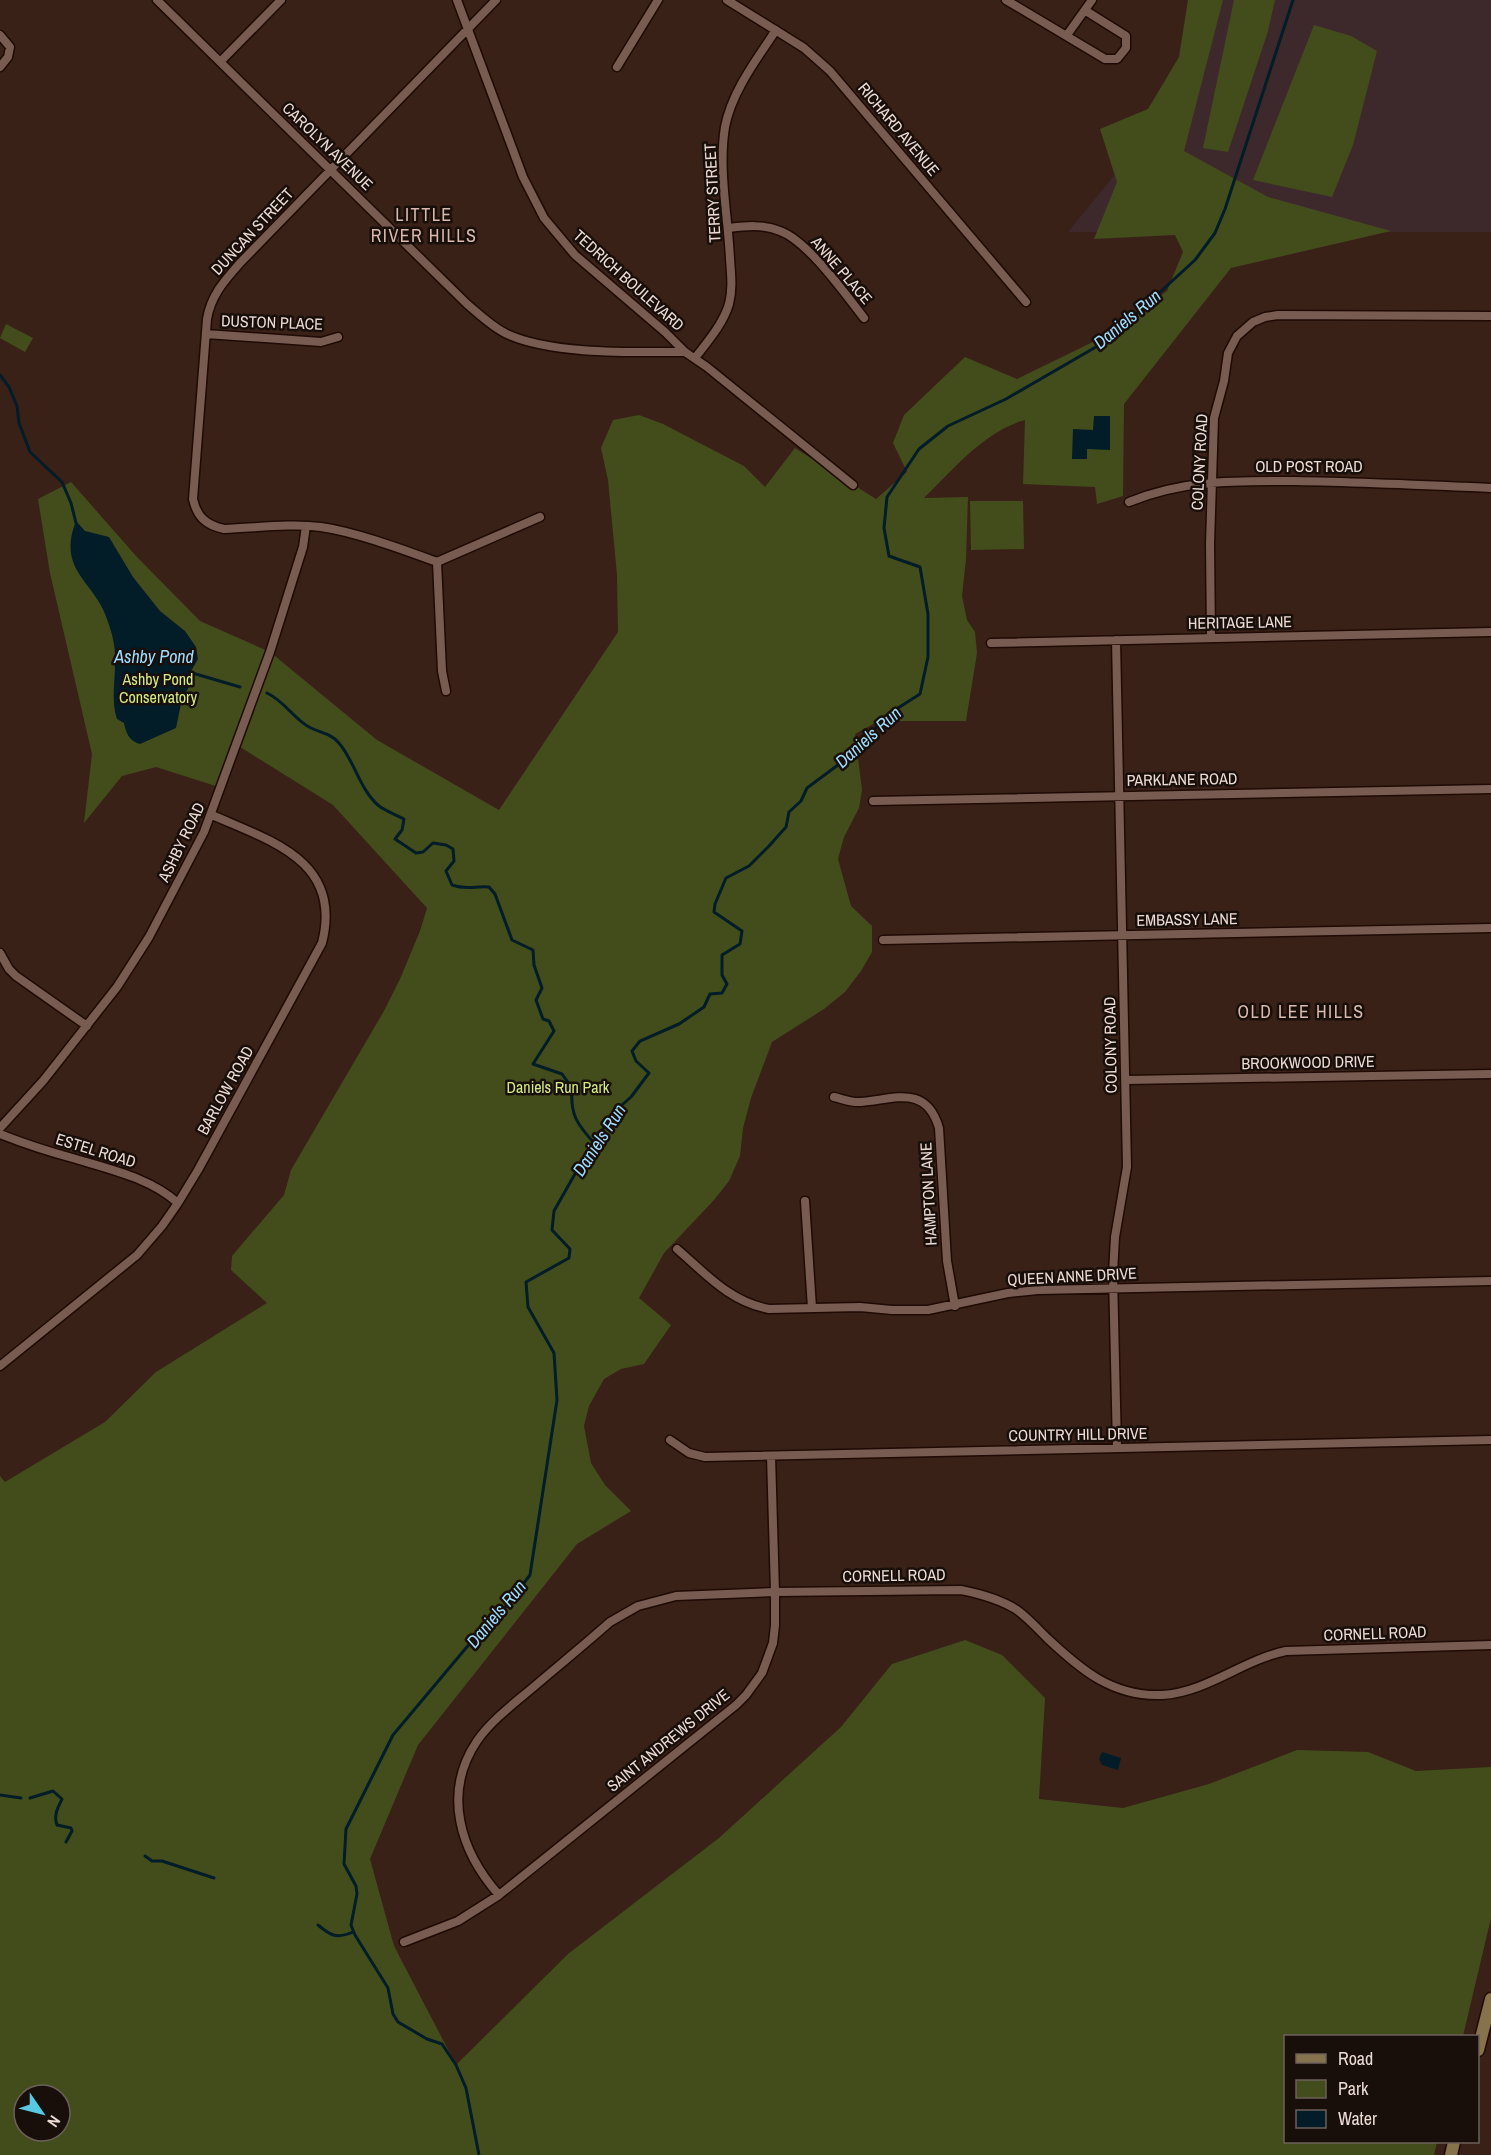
<svg xmlns="http://www.w3.org/2000/svg" width="1491" height="2155" font-family="'Archivo Narrow',sans-serif">
	<style>
		.education { fill: #3d292b }
		.green { fill: #434d1c; fill-rule: evenodd }
		.water { fill: #021c28 }
		.lines { fill: none; stroke-linecap: round; stroke-linejoin: round }
		.stream { stroke: #021c28; stroke-width: 3 }
		.minor-casing { stroke: #1f0a04; stroke-width: 11 }
		.secondary-casing { stroke: #1f0a04; stroke-width: 15 }
		.minor { stroke: #785c52; stroke-width: 8 }
		.secondary { stroke: #87734b; stroke-width: 12 }
		.labels { text-anchor: middle; dominant-baseline: central; stroke-width: 5; stroke-linejoin: round; paint-order: stroke }
		.street-label { font-size: 16px; fill: #ecdbd5; stroke: #180e0a }
		.park-label { font-size: 16px; fill: #d3eb84; stroke: #180e0a }
		.neighbourhood-label { font-size: 18px; letter-spacing: 1.5px; fill: #d9b9ad; stroke: #180e0a }
		.water-label { font-size: 18px; font-style: italic; fill: #9edcfe; stroke: #180e0a }
	</style>
	<rect width="100%" height="100%" fill="#392118"/>
	<path class="education" d="M1200,0H1491V232H1068L1189,84Z"/>
	<path class="green" d="M1188,0H1223L1184,151L1268,197L1391,231L1231,268L1124,404L1123,496L1097,504L1095,487L1023,484L1025,420C986,430 952,470 924,498L968,497L966,559L962,596L967,620L975,632L977,653L966,721H899L875,723L855,734L862,790L859,808L844,837L838,859L851,906L872,926V952L861,971L845,992L824,1009L772,1042L751,1098L743,1128L740,1156L729,1181L714,1200L664,1253L639,1298L671,1325L644,1364L621,1369L604,1379L589,1406L584,1426L591,1463L605,1485L631,1511L577,1544L418,1745L370,1859L394,1946L456,2065L568,1954L719,1838L841,1727L892,1664L965,1640L1002,1655L1045,1698L1039,1799L1123,1808L1209,1784L1297,1750L1368,1752L1416,1771L1491,1767V1918L1463,2036H1286V2142H1437L1434,2155H0V1476L5,1482L105,1422L156,1372L267,1303L231,1270L232,1256L284,1195L291,1170L384,1011L400,979L420,931L427,908L333,805L237,745L222,788L156,767L122,776L84,823L92,754L50,573L38,499L71,482L136,556L200,621L270,652L377,740L499,810L618,632L617,575L608,480L601,448L613,420L639,415L663,424L744,466L765,487L795,448L876,499L907,472L893,443L904,415L965,357L1017,379L1103,337L1167,291L1183,252L1175,235L1094,239L1117,182L1100,129L1148,109L1179,57ZM24,2095H60V2131H24Z
		M1234,0H1275L1268,31L1228,152L1203,148Z
		M1314,25L1351,36L1377,51L1353,145L1332,197L1253,180Z
		M6,324L33,338L25,352L0,338Z
		M970,501H1023L1024,549L971,550Z"/>
	<path class="water" d="M1094,416H1110V450L1087,449V459H1072L1073,429L1093,430Z
		M76,521L85,531L109,537L133,577L160,611L185,631L196,647L198,659L191,671L190,685L182,699L176,728L140,744C129,741 126,733 124,723L117,719C111,701 115,683 115,664C116,649 113,636 108,622C96,581 56,572 76,521Z
		M1102,1752L1121,1758L1118,1770L1102,1765L1099,1759Z"/>
	<g class="lines">
		<path class="stream" d="M0,375L9,387L17,406L19,423L30,452L62,482L71,503L76,523
			M189,672L240,687
			M267,693C286,702 295,721 311,728C321,733 332,734 339,743C355,762 360,790 379,806C386,811 396,815 404,819L402,830L395,839L416,853L423,852L433,843L446,845L453,849L454,861L446,871L452,885C466,890 475,886 489,887L495,894L512,940L533,950L534,965L542,988L536,1000L543,1019L549,1021L554,1031L533,1064L562,1074L572,1088C570,1115 577,1124 594,1143
			M0,1795L21,1798
			M30,1798L53,1791L62,1799C59,1806 53,1814 57,1825L71,1828L72,1831L66,1842
			M145,1856L152,1861H162L214,1878
			M318,1925C331,1936 337,1939 353,1932
			M479,2155L466,2088L456,2065L442,2044L427,2039L398,2022L393,2014L388,1988L355,1935L351,1925L357,1894L356,1886L344,1864L346,1829L393,1735L466,1648L508,1604L530,1575L557,1400L554,1353L528,1307L526,1282L569,1258L570,1249L552,1230L554,1211L580,1165L613,1113L631,1097L649,1073L636,1061L632,1051L640,1041L679,1024L704,1007L710,994L722,993L727,984L722,975V955L740,944L742,931L714,912L715,904L726,878L749,866L769,846L786,827L789,812L801,801L807,788L850,756L887,715L920,694L928,657V614L920,567L889,556L884,528L887,497L919,449L948,426L1006,399L1108,340L1195,260L1215,233L1225,209L1293,0"/>
		<defs>
			<path id="minor" d="M157,0L467,304C480,315 492,327 507,334C552,355 635,352 685,352
				M457,0L523,177L544,218L575,255L665,332L685,352L707,367L853,485
				M496,0L240,263C225,280 211,295 207,319L193,499C197,517 206,525 224,529C256,528 289,523 321,527C356,532 404,550 437,562L540,517
				M727,0L804,48L830,71L1026,302
				M1006,0L1105,59H1117L1126,48V36L1086,11
				M0,35L10,47L8,57L0,67
				M1067,35L1092,0
				M220,62L281,0
				M617,67L658,0
				M729,228C746,226 763,224 780,231C808,241 845,294 864,318
				M206,334L321,342L338,337
				M695,358C708,341 723,324 729,304C733,289 731,274 730,259C728,215 718,170 725,127C732,91 757,59 776,30
				M1129,502C1185,479 1235,481 1295,481C1360,482 1425,485 1491,488
				M437,562L442,671L446,691
				M1211,638L1210,544L1214,418L1224,381L1228,353L1237,336L1253,322L1265,317L1278,315L1491,316
				M1116,640L1127,1167L1115,1237L1113,1274L1117,1448
				M991,643L1491,632
				M873,801L1491,789
				M883,940L1491,928
				M0,953L9,969L16,976L87,1026
				M1126,1080L1491,1074
				M834,1097C843,1099 852,1103 861,1102C892,1100 926,1083 939,1128L947,1261L955,1306
				M0,1128L43,1081L117,987L149,937L204,832L270,652L303,547L306,526
				M0,1134C25,1144 50,1152 76,1159C112,1170 150,1178 178,1203
				M805,1201L812,1308
				M677,1249C706,1274 730,1302 769,1309L860,1307L892,1310H928L1008,1293L1038,1290L1491,1281
				M0,1366L137,1255L162,1226L178,1203L198,1170L322,943C343,861 271,841 212,815
				M670,1440L689,1453L705,1457L1491,1440
				M499,1895C460,1851 442,1793 477,1741C491,1721 512,1705 530,1690C557,1667 584,1645 610,1622L638,1606L676,1596L775,1592L961,1590C981,1594 1000,1599 1017,1610C1028,1618 1037,1628 1047,1638C1080,1669 1112,1697 1162,1695C1208,1692 1242,1660 1286,1651L1491,1645
				M404,1942L458,1921L499,1895L736,1705L746,1695L762,1673L773,1643L775,1625V1592L771,1456"/>
			<path id="secondary" d="M1478,2050L1491,1999
				M1451,2155L1454,2142"/>
		</defs>
		<use href="#minor" class="minor-casing"/>
		<use href="#secondary" class="secondary-casing"/>
		<use href="#minor" class="minor"/>
		<use href="#secondary" class="secondary"/>
	</g>
	<g class="labels">
		<g class="street-label">
			<text transform="translate(899 129) rotate(50)">RICHARD AVENUE</text>
			<text transform="translate(328 146) rotate(44)">CAROLYN AVENUE</text>
			<text transform="translate(712 193) rotate(-93)">TERRY STREET</text>
			<text transform="translate(252 231) rotate(-47)">DUNCAN STREET</text>
			<text transform="translate(842 270) rotate(49)">ANNE PLACE</text>
			<text transform="translate(629 280) rotate(42)">TEDRICH BOULEVARD</text>
			<text transform="translate(272 322) rotate(2)">DUSTON PLACE</text>
			<text transform="translate(1199 462) rotate(-87)">COLONY ROAD</text>
			<text x="1309" y="466">OLD POST ROAD</text>
			<text transform="translate(1240 622) rotate(-1)">HERITAGE LANE</text>
			<text transform="translate(1182 779) rotate(-1)">PARKLANE ROAD</text>
			<text transform="translate(181 842) rotate(-64)">ASHBY ROAD</text>
			<text transform="translate(1187 919) rotate(-1)">EMBASSY LANE</text>
			<text transform="translate(1110 1045) rotate(-91)">COLONY ROAD</text>
			<text transform="translate(1308 1062) rotate(-1)">BROOKWOOD DRIVE</text>
			<text transform="translate(225 1090) rotate(-61)">BARLOW ROAD</text>
			<text transform="translate(96 1150) rotate(17)">ESTEL ROAD</text>
			<text transform="translate(928 1194) rotate(-93)">HAMPTON LANE</text>
			<text transform="translate(1072 1276) rotate(-3)">QUEEN ANNE DRIVE</text>
			<text transform="translate(1078 1434) rotate(-1)">COUNTRY HILL DRIVE</text>
			<text transform="translate(894 1575) rotate(-1)">CORNELL ROAD</text>
			<text transform="translate(1375 1633) rotate(-2)">CORNELL ROAD</text>
			<text transform="translate(668 1740) rotate(-39)">SAINT ANDREWS DRIVE</text>
		</g>
		<g class="park-label">
			<text x="158" y="679">Ashby Pond<tspan x="158" dy="18">Conservatory</tspan></text>
			<text x="558" y="1087">Daniels Run Park</text>
		</g>
		<g class="neighbourhood-label">
			<text x="424" y="214">LITTLE<tspan x="424" dy="21">RIVER HILLS</tspan></text>
			<text x="1301" y="1011">OLD LEE HILLS</text>
		</g>
		<g class="water-label">
			<text transform="translate(1127 319) rotate(-40)">Daniels Run</text>
			<text x="154" y="656">Ashby Pond</text>
			<text transform="translate(868 737) rotate(-42)">Daniels Run</text>
			<text transform="translate(599 1140) rotate(-57)">Daniels Run</text>
			<text transform="translate(496 1614) rotate(-50)">Daniels Run</text>
		</g>
	</g>
	<rect x="1284" y="2035" width="195" height="108" fill="#180e0a" stroke="#6d605b" stroke-width="1.5"/>
	<rect x="1296" y="2054" width="30" height="9" fill="#87734b" stroke="#6d605b" stroke-width="1.5"/>
	<text x="1338" y="2065" font-size="18" fill="#ecdbd5">Road</text>
	<rect x="1296" y="2080" width="30" height="18" fill="#434d1c" stroke="#6d605b" stroke-width="1.5"/>
	<text x="1338" y="2095" font-size="18" fill="#ecdbd5">Park</text>
	<rect x="1296" y="2110" width="30" height="18" fill="#021c28" stroke="#6d605b" stroke-width="1.5"/>
	<text x="1338" y="2125" font-size="18" fill="#ecdbd5">Water</text>
	<g transform="translate(42 2113) rotate(125)"><circle r="28" fill="#180e0a" stroke="#6d605b" stroke-width="1.5"/>
	<path d="M0-4.5L10 22L0 15L-10 22Z" fill="#57c9e2"/>
	<text y="-9" font-size="16" font-weight="bold" text-anchor="middle" fill="#ecdbd5">N</text>
	</g>
</svg>
